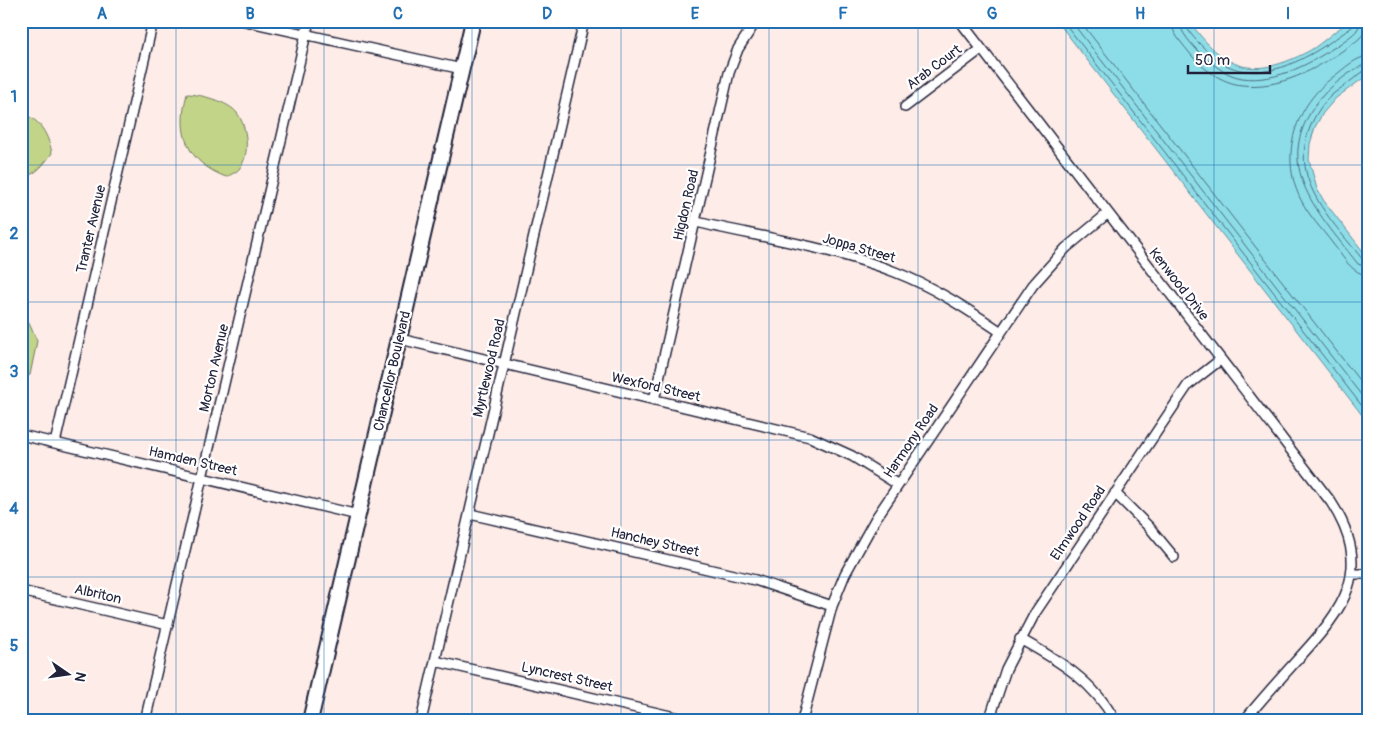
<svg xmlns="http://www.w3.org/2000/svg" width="1390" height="742" font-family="Pangolin,sans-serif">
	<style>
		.green { fill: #c2d488; stroke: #727b62 }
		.water { fill: #8cdde7; stroke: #6292a2 }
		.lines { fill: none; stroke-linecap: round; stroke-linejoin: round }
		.shore { stroke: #4c6d80; stroke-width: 1 }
		.street-casing { stroke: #22223b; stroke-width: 12 }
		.secondary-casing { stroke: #22223b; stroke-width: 18 }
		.street { stroke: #fff; stroke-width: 9 }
		.secondary { stroke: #fff; stroke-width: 14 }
		.grid { fill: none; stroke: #1f6fb2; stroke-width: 1; stroke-opacity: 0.55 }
		.labels { text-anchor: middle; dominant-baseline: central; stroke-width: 4.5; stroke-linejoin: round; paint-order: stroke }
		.street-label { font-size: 14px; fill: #22223b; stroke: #fff }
		.neatline { fill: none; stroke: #1f6fb2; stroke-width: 2 }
		.grid-label { font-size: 16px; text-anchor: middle; font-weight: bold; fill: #1f6fb2 }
	</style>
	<rect width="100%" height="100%" fill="#fdece7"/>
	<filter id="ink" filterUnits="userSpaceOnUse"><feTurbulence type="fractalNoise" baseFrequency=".02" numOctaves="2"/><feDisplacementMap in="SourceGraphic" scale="10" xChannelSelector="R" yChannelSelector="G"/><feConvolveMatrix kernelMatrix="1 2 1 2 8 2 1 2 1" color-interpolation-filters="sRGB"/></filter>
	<g filter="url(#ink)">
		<path class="green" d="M187,94C200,94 229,102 237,113C247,126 251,155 239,169C237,172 230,175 226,177C187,162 176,134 187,94Z
			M21,115C40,116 49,138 52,153C44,164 36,176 21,177Z
			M21,320L28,321L37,341L30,375L21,380Z"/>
		<path class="water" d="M1057,21H1189C1225,70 1252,81 1309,51C1322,44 1341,24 1353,21C1358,20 1364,21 1369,21V74L1336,98L1323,113L1315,127L1310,144L1309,160L1317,189L1324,201L1369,259V424Z"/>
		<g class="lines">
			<path class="shore" d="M1063,21L1369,415
				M1071,21L1369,405
				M1080,21L1369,393
				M1171,21C1172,33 1181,42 1188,51C1200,67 1221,83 1242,85C1280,89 1315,70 1345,49C1355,42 1367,36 1368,21
				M1179,21C1180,32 1192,45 1200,53C1212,64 1225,75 1242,78C1278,83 1313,62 1341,43C1349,37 1360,32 1360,21
				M1185,21C1186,32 1200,44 1208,52C1254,96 1310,57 1352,27L1354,21
				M1369,56C1355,57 1344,69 1333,77C1296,105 1279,154 1300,198C1308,215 1322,229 1333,244C1343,256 1352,275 1369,275
				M1369,64C1358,64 1333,85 1325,93C1266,160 1315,209 1358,264L1369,268
				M1369,70L1364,71C1354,79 1343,86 1333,94C1320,105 1312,120 1307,136C1293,185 1335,224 1363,260L1369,262"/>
			<defs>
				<path id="street" d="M245,21L462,69
					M960,21L1331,502C1375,570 1344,609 1297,660C1279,680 1261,700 1244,721
					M905,107L980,50
					M696,222C760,237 835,248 895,272C934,287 967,309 1001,332
					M400,339L810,437L852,456L897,484
					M654,400L729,73L738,49L756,21
					M21,435L358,515
					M55,443L153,21
					M1115,493L1150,528L1174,557
					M470,514L755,580L832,606
					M1352,574H1369
					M21,591L168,625
					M1020,639C1058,660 1094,681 1115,721
					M435,661L692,721
					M145,721L309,21
					M421,721L584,21
					M802,721L832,606L845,574L876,518L1033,285L1066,248L1107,214
					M989,721L1006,669L1035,613L1188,385L1220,360"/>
				<path id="secondary" d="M310,721L473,21"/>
			</defs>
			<use href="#street" class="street-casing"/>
			<use href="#secondary" class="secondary-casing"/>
			<use href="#street" class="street"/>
			<use href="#secondary" class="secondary"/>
		</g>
	</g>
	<path class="grid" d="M176,21V721M324,21V721M472,21V721M621,21V721M769,21V721M918,21V721M1066,21V721M1214,21V721M21,165H1369M21,302H1369M21,440H1369M21,577H1369"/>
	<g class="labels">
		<g class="street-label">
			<text transform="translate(934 67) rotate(-37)">Arab Court</text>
			<text transform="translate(686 205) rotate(-77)">Higdon Road</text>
			<text transform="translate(91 229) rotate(-77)">Tranter Avenue</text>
			<text transform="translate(859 248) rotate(16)">Joppa Street</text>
			<text transform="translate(1179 284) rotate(52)">Kenwood Drive</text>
			<text transform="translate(214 368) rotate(-77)">Morton Avenue</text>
			<text transform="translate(489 368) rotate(-77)">Myrtlewood Road</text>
			<text transform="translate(392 371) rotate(-77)">Chancellor Boulevard</text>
			<text transform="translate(656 387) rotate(13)">Wexford Street</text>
			<text transform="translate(911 441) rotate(-56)">Harmony Road</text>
			<text transform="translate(193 461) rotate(13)">Hamden Street</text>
			<text transform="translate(1078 523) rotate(-56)">Elmwood Road</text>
			<text transform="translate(655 542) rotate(13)">Hanchey Street</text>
			<text transform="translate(98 594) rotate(13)">Albriton</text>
			<text transform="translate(567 677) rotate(13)">Lyncrest Street</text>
		</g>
	</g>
	<rect width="1390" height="742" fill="none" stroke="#fff" stroke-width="55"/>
	<g transform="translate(68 674) rotate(103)" stroke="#ffffff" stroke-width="4" paint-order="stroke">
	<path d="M0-4L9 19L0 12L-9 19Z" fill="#22223b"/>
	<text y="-8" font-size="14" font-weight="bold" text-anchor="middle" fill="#22223b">N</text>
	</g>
	<path d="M1188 65v8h82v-8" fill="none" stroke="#22223b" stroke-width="2.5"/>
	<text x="1195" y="65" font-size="15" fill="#22223b" stroke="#ffffff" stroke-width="4" paint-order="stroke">50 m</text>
	<rect x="28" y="28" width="1334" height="686" class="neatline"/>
	<g class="grid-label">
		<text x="102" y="19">A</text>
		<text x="250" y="19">B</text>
		<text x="398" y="19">C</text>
		<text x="547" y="19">D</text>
		<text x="695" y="19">E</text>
		<text x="843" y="19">F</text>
		<text x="992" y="19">G</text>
		<text x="1140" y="19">H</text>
		<text x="1288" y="19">I</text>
		<text x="14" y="102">1</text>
		<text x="14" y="239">2</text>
		<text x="14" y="377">3</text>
		<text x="14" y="514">4</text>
		<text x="14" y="651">5</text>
	</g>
</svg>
